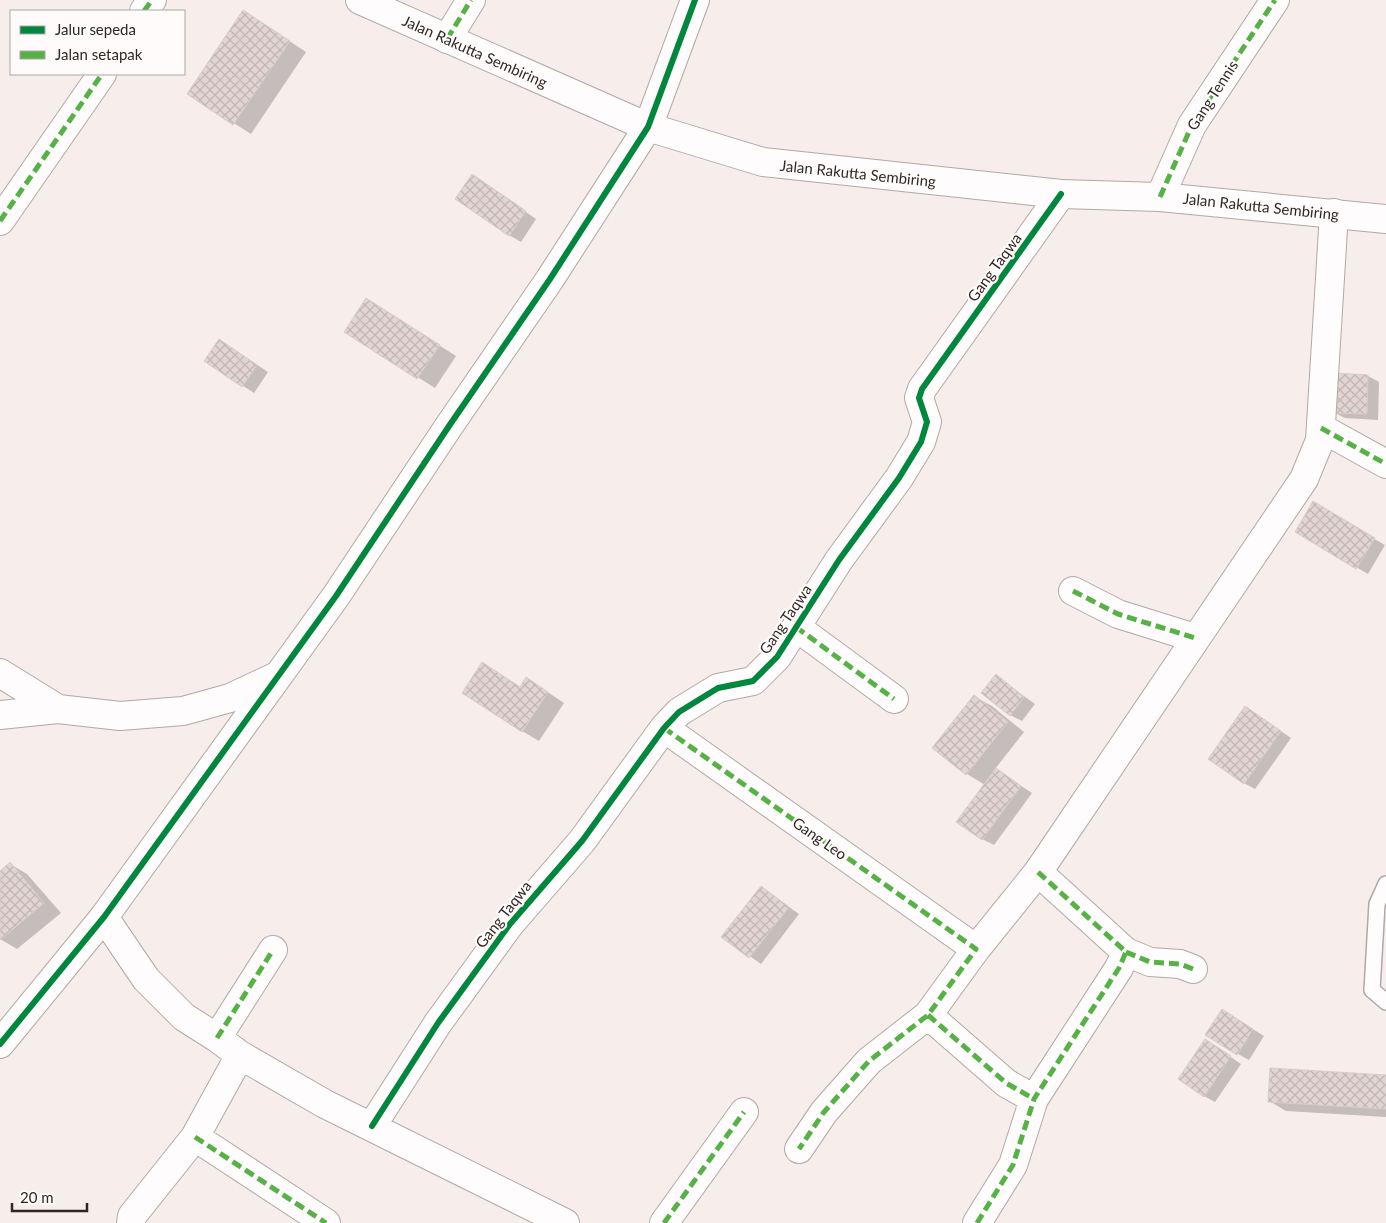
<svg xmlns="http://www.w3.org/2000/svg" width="1386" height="1223" font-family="Lato,sans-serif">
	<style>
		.shadow { fill: #0003 }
		.building { fill: url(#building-cross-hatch); stroke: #d6cecc }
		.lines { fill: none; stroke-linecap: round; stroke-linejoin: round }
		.lane-casing { stroke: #b1a9a6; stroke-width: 18 }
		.street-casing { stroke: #b1a9a6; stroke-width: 30 }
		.secondary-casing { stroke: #b1a9a6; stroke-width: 30 }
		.lane { stroke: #fefcfc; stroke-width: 15 }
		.street { stroke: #fefcfc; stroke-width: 28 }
		.secondary { stroke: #fefcfc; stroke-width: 28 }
		.quiet { stroke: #56b245; stroke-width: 5; stroke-dasharray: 10 5; stroke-linecap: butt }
		.cycleway-casing { stroke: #fffbfa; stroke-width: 9 }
		.cycleway { stroke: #00873e; stroke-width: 6 }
		.labels { text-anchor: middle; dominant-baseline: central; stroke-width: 4.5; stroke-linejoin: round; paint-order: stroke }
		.street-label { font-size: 15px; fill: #2e2825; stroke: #fffbfa }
	</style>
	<defs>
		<pattern id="building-cross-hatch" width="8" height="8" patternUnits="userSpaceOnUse" patternTransform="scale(1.25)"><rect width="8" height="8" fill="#e2d4d2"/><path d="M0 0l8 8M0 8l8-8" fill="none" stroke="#c2b6b4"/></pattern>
	</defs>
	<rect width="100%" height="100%" fill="#f7edea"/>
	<path class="shadow" d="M244,11L306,52L251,134L188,94Z
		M483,182L536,219L521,242L509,235Z
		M384,310L456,356L435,388L346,332Z
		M220,340L268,372L254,393L205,361Z
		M1335,374L1368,376L1379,382L1378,420L1345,418L1333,412Z
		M1313,503L1385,545L1368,574L1296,532Z
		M996,676L1035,704L1022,721L1010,715Z
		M521,687L543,689L564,703L539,741L522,731Z
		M975,697L992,706L1024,732L995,769L1032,793L994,845L982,839L985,785L967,774Z
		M1246,707L1291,738L1255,789L1244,783Z
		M10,864L27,874L61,913L17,949L0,939V872Z
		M761,887L799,914L761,964L723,937Z
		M1233,1017L1264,1036L1249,1060L1238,1054Z
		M1216,1047L1241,1064L1215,1102L1204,1096Z
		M1386,1076V1117L1286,1111L1269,1101Z"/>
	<path class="building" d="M243,10L290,41L233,125L187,94Z
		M472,174L526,211L509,236L455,199Z
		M366,298L440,345L417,379L344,332Z
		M219,339L257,365L242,387L204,361Z
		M1334,373L1368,375L1367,414L1332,413Z
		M1313,501L1375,538L1356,569L1295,532Z
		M482,662L520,687L526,677L548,692L522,732L462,693Z
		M996,674L1024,697L1010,716L981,693Z
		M974,695L1008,722L966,775L932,748Z
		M1245,706L1281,731L1244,784L1208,759Z
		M996,768L1021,786L982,840L956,822Z
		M10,862L44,903L0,940V871Z
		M761,886L789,907L749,958L721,937Z
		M1222,1009L1253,1029L1237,1055L1205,1035Z
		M1205,1039L1231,1056L1204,1097L1178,1079Z
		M1270,1068L1386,1075V1109L1268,1102Z"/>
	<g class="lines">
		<defs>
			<path id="lane" d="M1386,884L1377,904L1372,990L1386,1002"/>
			<path id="street" d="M144,11L152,0
				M447,39L471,0
				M648,127L695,0
				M1160,197L1192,125L1275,0
				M0,221L102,74
				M1321,428L1386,464
				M1073,591L1118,614L1195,638
				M796,627L894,699
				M0,673L58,709
				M0,715L58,709L120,716L183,711L230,698L277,676
				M664,728L976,949
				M104,917L146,979L184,1017L217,1038L240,1055L195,1137L132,1216L131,1223
				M1126,952L1150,962L1180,964L1193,969
				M928,1015L1006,1083L1034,1099
				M217,1038L273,950
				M240,1055L325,1104L565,1223
				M372,1126L438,1023L510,924L582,841L664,728L679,712L718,688L753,681L777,657L839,560L899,478L921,442L927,422L919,398L922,389L1061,194
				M195,1137L326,1223
				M799,1149L824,1112L869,1061L928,1015L976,949L1038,872L1304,479L1320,440L1334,213
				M664,1223L744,1112
				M977,1223L1013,1165L1034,1099L1119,968L1126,952L1038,872"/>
			<path id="secondary" d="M360,0L648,127L763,162L1061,194L1160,197L1386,219
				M0,1044L104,917L336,596L449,426L550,279L648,127"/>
		</defs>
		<use href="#lane" class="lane-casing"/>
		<use href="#street" class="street-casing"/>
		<use href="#secondary" class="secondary-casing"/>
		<use href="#lane" class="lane"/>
		<use href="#street" class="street"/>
		<use href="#secondary" class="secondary"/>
		<path class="quiet" d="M144,11L152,0
			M447,39L471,0
			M1160,197L1192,125L1275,0
			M0,221L102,74
			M1321,428L1386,464
			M1073,591L1118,614L1195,638
			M796,627L894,699
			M664,728L976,949L928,1015L869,1061L824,1112L799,1149
			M1126,952L1150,962L1180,964L1193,969
			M928,1015L1006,1083L1034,1099
			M217,1038L273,950
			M195,1137L326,1223
			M664,1223L744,1112
			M977,1223L1013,1165L1034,1099L1119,968L1126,952L1038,872"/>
		<defs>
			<path id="cycleway" d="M0,1044L104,917L336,596L449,426L550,279L648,127L695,0
				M372,1126L438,1023L510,924L582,841L664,728L679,712L718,688L753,681L777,657L839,560L899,478L921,442L927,422L919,398L922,389L1061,194"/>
		</defs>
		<use href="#cycleway" class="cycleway-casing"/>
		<use href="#cycleway" class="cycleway"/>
	</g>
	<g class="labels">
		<g class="street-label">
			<text transform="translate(475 51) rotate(24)">Jalan Rakutta Sembiring</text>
			<text transform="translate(1212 95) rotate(-57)">Gang Tennis</text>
			<text transform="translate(858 173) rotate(6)">Jalan Rakutta Sembiring</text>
			<text transform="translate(1261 206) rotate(6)">Jalan Rakutta Sembiring</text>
			<text transform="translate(994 267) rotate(-54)">Gang Taqwa</text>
			<text transform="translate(785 619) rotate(-56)">Gang Taqwa</text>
			<text transform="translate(820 838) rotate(35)">Gang Leo</text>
			<text transform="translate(503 914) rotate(-52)">Gang Taqwa</text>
		</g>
	</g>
	<rect x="10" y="10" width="175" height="65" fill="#fffbfa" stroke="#aba7a5"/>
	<rect x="20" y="26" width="25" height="8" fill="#00873e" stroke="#aba7a5"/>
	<text x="55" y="35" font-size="15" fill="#2e2825">Jalur sepeda</text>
	<rect x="20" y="51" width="25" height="8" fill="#56b245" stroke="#aba7a5"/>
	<text x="55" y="60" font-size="15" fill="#2e2825">Jalan setapak</text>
	<path d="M12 1203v8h75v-8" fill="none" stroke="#2e2825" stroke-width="2.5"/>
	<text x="20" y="1203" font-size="15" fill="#2e2825" stroke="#fffbfa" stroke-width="4" paint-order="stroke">20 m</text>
</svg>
